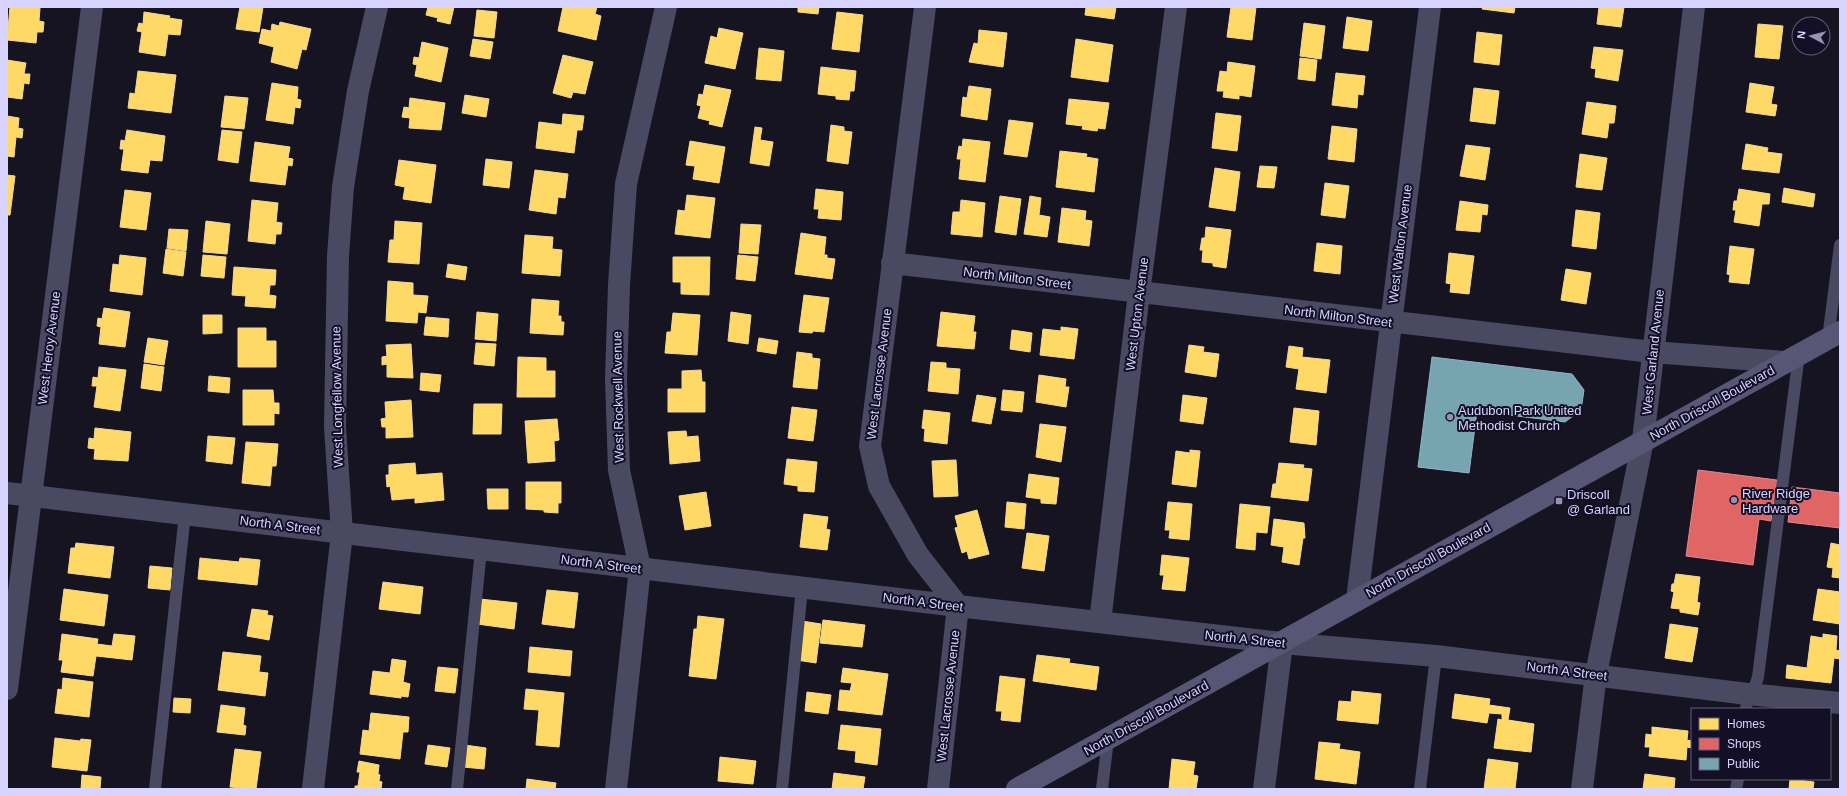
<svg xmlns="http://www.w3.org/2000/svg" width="1847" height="796" font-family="Helvetica,sans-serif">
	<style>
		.homes { fill: #ffd966; stroke: #f4d894 }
		.shops { fill: #e06666; stroke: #de8794 }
		.public { fill: #76a5af; stroke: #94b3c7 }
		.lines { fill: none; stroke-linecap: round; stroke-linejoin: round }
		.service { stroke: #4a4962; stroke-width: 12 }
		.minor { stroke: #4a4962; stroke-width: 22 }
		.tertiary { stroke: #4a4962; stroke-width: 22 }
		.secondary { stroke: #575674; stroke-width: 22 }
		.poi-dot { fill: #9591b1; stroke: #130f26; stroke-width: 1.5 }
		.labels { text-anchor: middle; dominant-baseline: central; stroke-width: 4; stroke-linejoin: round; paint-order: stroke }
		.street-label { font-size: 13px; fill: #d9d4ff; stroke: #130f26 }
		.poi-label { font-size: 13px; fill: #d9d4ff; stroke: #130f26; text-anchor: start }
	</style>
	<rect width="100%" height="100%" fill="#161421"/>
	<path class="homes" d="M10,7L40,8L39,21L44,22L43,32H37L36,43L7,40Z
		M240,7H263L259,32L236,29Z
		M428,7H454L450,24L437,21L438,18L426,15Z
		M563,7H597L595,14L601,16L596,40L558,31Z
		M798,7H819L818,14L798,12Z
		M1086,7H1116L1114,19L1085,15Z
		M1231,7H1256L1252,40L1227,37Z
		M1483,7H1515L1514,13L1482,9Z
		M1599,7H1624L1621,27L1597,24Z
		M477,10L497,12L494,38L474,36Z
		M144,12L170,16L169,18L182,20L180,35L168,34L165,56L139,52L142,32L137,31L139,23L143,24Z
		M837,12L863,15L859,52L832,49Z
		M1347,17L1372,21L1368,51L1343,48Z
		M280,22L311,29L306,50L302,49L297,69L271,62L274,47L259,43L262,29L271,31L272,24L279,26Z
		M1304,23L1325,26L1321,59L1300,56Z
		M1758,24L1783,26L1779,59L1755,57Z
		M719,28L743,33L735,69L705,63L711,36L717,38Z
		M979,30L1007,33L1003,67L969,62L974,43L978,44Z
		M1477,32L1502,35L1499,65L1474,62Z
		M473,39L493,42L490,59L470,56Z
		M1076,39L1113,45L1108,82L1071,77Z
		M422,42L448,48L441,82L415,76L417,65L413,64L414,57L419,58Z
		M1594,47L1623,50L1618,81L1595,77L1596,69L1591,68Z
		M759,48L784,51L781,81L756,79Z
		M563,55L593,62L585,94L573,92L571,98L553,93Z
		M1300,58L1317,60L1315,81L1298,79Z
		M7,60L26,63L24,74H30L29,84L24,83L22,99L7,97Z
		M1228,62L1255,66L1251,97L1239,95V99L1223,97L1224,91H1217L1220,71L1227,72Z
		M821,67L856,71L854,91H850L849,100L836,99V96L818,94Z
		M138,71L176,75L171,113L128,108L130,93L135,94Z
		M1336,73L1365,76L1363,95L1358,94L1357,108L1332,105Z
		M272,83L298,87L297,99L301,100L300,108L295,107L293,124L266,120Z
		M1750,83L1774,87L1771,104L1777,105L1775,116L1746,112Z
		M705,85L731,90L722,127L709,124L710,121L698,118L701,106L697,105L699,94L703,95Z
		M969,86L991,89L987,120L961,116L963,97L967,98Z
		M1474,88L1499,91L1495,124L1470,121Z
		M465,95L489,99L486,117L462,113Z
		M225,96L248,98L244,129L221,127Z
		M410,98L445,103L441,130L409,128L410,118L402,117L404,107L409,108Z
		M1069,99L1109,103L1105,129L1098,128L1097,131L1082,129L1083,126L1066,124Z
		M1587,102L1616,106L1614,123H1609L1607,138L1582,134Z
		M1216,113L1241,116L1237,151L1212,148Z
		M563,114L584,116L582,130H577L574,153L536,148L539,122L562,125Z
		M7,116L19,118L18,128L23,129L22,138L16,137L14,157L7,156Z
		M1009,120L1033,123L1027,157L1004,154Z
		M831,125L844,127V131L852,132L848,164L827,161Z
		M1332,126L1357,129L1354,162L1328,159Z
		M755,127L762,128L760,140L773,142L769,166L750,163Z
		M127,130L165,136L162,161L150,160L148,173L121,170L124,149H120L121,140L125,141Z
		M222,130L242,132L238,163L218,160Z
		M963,139L990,142L985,182L959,179L961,159H957L959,146L962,147Z
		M690,141L725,147L719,183L693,179L695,166L686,165Z
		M255,142L290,147L288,158L293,159L292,166L288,165L285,185L250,181Z
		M1746,144L1768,148L1767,152L1782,154L1779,173L1742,169Z
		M1466,145L1490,148L1485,180L1460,176Z
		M1060,151L1087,154L1086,157L1098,159L1094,192L1056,187Z
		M1580,154L1607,158L1602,190L1576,187Z
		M486,159L512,162L509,188L483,185Z
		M399,160L436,165L431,203L403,199L405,187L395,185Z
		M1260,166L1277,167L1274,188L1257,187Z
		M1215,168L1240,172L1235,211L1209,207Z
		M535,170L568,174L565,198L558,197L556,214L529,210Z
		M7,175L15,176L10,215H7Z
		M1325,183L1349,186L1345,218L1321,215Z
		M1784,188L1815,194L1813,207L1782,202Z
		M816,189L843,192L841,220L818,218L819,209H814Z
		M1739,189L1770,194L1769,204H1762L1759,226L1734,222L1736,210H1733L1734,201H1737Z
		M125,190L151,193L146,230L120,227Z
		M687,195L715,198L710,238L675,234L678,210L685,211Z
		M1000,196L1021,199L1016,235L995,232Z
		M1030,196L1041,198L1039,215L1050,217L1047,237L1024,234Z
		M252,200L278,203L276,222L282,223L281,234H276L275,244L248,241Z
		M961,200L985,203L982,237L951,234L953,212H960Z
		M1460,201L1488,205L1487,215L1482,214L1480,232L1456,230Z
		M1062,208L1086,211L1085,220L1092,221L1089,246L1058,242Z
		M1576,210L1600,213L1596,249L1572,246Z
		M206,221L230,224L227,254L203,252Z
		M395,221L422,223L419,264L388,262L390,240H394Z
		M741,224L761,225L758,254L739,253Z
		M1206,227L1231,230L1226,268L1213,266V263L1202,262L1203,250H1200L1202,238H1205Z
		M169,229L188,230L186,251L167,248Z
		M801,233L826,237L824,255H827V258L835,259L832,279L795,274Z
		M525,235L553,237L552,249L562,250L560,276L522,273Z
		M1317,243L1342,246L1340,274L1314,271Z
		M1730,246L1754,249L1749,284L1729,282L1730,275L1727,274Z
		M166,249L186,252L183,276L163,273Z
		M1449,253L1474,256L1469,294L1450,292L1451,284L1446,283Z
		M120,255L146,258L142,295L110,291L113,264L119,265Z
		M203,255L226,257L224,278L201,276Z
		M738,255L758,257L755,281L736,279Z
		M673,257H710L709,295L681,294V282H673Z
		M448,264L467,267L465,280L446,277Z
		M234,267L276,270L275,285H270L269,295L276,296L275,308L245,306L246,296L232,295Z
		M1566,269L1591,273L1586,304L1561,300Z
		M388,281L413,283V295L428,296L426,313L418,312L417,323L386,321Z
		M804,295L829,298L824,332L813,331L812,333L799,332Z
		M532,299L559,301L558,316H561V322H564L563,335L530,333Z
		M104,308L130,312L125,347L99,344L101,327L97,326L98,318L102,319Z
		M477,312L498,314L496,341L475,339Z
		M731,312L751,315L748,344L728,341Z
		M941,312L975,316L973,332H976L974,349L937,346Z
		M673,313L700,315L697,355L665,353L667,332H671Z
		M203,315H222V333L203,334Z
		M426,317L449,319L448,337L424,335Z
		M1061,327L1078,329L1074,359L1040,355L1043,329L1061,331Z
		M238,328H266V341H276V367H238Z
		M1012,330L1032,333L1030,352L1010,349Z
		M148,338L168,341L164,365L144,362Z
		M759,338L778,341L776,354L757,351Z
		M476,343L496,344L494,366L474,364Z
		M411,344L413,378L387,377V364L382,365V357L387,356L386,345Z
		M1189,345L1204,347L1203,352L1219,354L1216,377L1185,372Z
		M1289,346L1303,348L1302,357L1330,360L1326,393L1296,389L1299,369L1286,367Z
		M797,352L812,354V358L820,359L817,389L793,387Z
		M518,357L546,358V371H555V397H517Z
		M931,362L946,363V368L960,369L958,394L928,391Z
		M144,364L164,367L161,391L141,388Z
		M99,367L126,370L120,411L94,407L97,386H92L93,377L98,378Z
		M701,370L702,382H705V412H668V389H682V371Z
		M421,373L441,375L439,392L420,390Z
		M1039,375L1066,379L1065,387H1069L1066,407L1036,402Z
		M209,376L230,378L229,393L208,391Z
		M243,390H273L274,403H279V414L274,413V425H243Z
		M1003,390L1024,392L1022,412L1001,410Z
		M977,395L996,398L991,424L972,421Z
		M1183,395L1207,398L1203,424L1180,421Z
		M411,400L413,437L386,438V427H382L381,419L386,418L385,402Z
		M474,404H502L501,434H473Z
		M792,407L817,410L813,441L788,438Z
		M1294,408L1319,411L1316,445L1290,442Z
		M924,410L950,413L947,444L924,441L925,429L922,428Z
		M557,419L559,440L554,441L555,461L528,463L525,421Z
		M1040,424L1066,427L1061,462L1036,457Z
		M95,428L131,432L128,461L94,459L95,449L88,448L89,438L94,439Z
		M686,431L687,437L698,436L700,461L670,464L668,432Z
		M208,436L235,438L232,464L206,461Z
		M246,442L278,444L276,466H272L270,486L242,483Z
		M1190,450L1200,451L1196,487L1172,484L1176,451L1190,453Z
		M787,459L817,462L814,492L798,491V486L784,484Z
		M956,460L958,496L934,497L932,461Z
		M415,463L416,475L442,473L444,500L415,503V498L392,500L390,486L387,487L386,475H389V465Z
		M1279,463L1304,465L1303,468L1312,469L1308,501L1271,497L1273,484H1276Z
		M1029,474L1059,478L1056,504L1041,503V499L1026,497Z
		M526,482H561V503H558V513L544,512V510L526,509Z
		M487,489H508V509H488Z
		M706,492L711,526L685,530L679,496Z
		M1007,502L1026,504L1024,529L1005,527Z
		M1168,502L1192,504L1189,540L1169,538L1170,530H1165Z
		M1240,504L1270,507L1267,533L1256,532L1255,550L1236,548Z
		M977,510L989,554L969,559L967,551L962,553L955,528L958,527L955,516Z
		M804,514L828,517L826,529L830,530L827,550L800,547Z
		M1274,519L1304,523L1305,538H1303L1299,565L1282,562L1284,547L1271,545Z
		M1027,533L1049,536L1044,571L1022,568Z
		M76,543L114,547L110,578L68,573L71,548H75Z
		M1831,543L1840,545V578L1832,577L1833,568L1827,567Z
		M1162,555L1189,558L1185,591L1162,589L1164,575H1160Z
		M200,558L239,562L240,558L260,560L257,585L198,579Z
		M150,566L172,568L170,590L148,588Z
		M1676,574L1700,577L1697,602L1700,603L1698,615L1680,612V609L1671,608L1674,592L1671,591L1672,584H1674Z
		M383,582L423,587L420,614L379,609Z
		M64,589L108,595L104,626L60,620Z
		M1818,589L1840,592V624L1813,620Z
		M547,590L578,593L574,628L542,624Z
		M480,599L517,603L514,629L477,624Z
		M252,609L268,611L267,615L273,616L269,640L247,636Z
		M698,616L724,619L716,679L689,676L694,629H697Z
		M823,620L865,625L862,647L820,643Z
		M802,621L821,624L816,663L796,660Z
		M1670,624L1698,628L1692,662L1665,658Z
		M62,634L98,639L97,644L112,646L114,634L135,636L132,660L96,656L93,676L61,672L63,660H59Z
		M1823,634L1837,636L1836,650L1840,651V659L1834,658L1831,683L1786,678L1787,665L1807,668L1811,636L1823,638Z
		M530,647L572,651L570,676L528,672Z
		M223,652L261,656L259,672L268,673L265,696L218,690Z
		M1037,655L1070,659L1069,663L1099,667L1096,690L1033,681Z
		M392,659L406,661L403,682L410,684L408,697L401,696V698L370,694L373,671L390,673Z
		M438,667L458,669L455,693L435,691Z
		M843,668L888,674L882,715L838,710L840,690L850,691L852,683L841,682Z
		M1000,676L1025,679L1020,722L1001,720L1002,711H996Z
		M63,678L93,682L89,717L55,713L58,689L62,690Z
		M526,689L564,693L559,747L536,745L539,710L524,709Z
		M1352,691L1381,694L1378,724L1337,720L1339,701L1351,702Z
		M807,692L831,695L828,714L805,711Z
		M1455,694L1490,699L1489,705L1510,708L1508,720L1534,724L1531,752L1494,748L1498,719L1502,720V714L1489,713L1487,723L1452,718Z
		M174,698L191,699L190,713L173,712Z
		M221,705L245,708L243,725L246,726L245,735L217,732Z
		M371,713L409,717L408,732H403L400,759L360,754L363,730L369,731Z
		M841,725L881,729L877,765L855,762L856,751L838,749Z
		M1652,727L1688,731L1687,740L1692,741V748L1687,747L1686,760L1649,756L1650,747H1645L1646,734L1652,735Z
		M55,738L80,741L81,739L91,740L87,771L52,767Z
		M1319,742L1340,744L1339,749L1360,752L1356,784L1315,779Z
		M428,745L450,748L447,767L425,764Z
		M465,745L486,748L484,769L463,767Z
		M235,749L261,752L256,789L230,787Z
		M720,757L756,761L753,784L718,781Z
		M1172,759L1195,762L1193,775L1198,776L1196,789H1169Z
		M1488,759L1518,763L1515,789H1484Z
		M359,761L379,765L378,774L380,775L379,781L382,782L381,789H355V786H358L360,772H357Z
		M834,773L865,777L863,789H832Z
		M1645,774L1675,778L1674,789H1643Z
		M82,775L101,777L100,789H81Z
		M527,779L556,783L555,789H526Z
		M1790,779L1814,782L1813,789H1789Z"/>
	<path class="shops" d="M1698,470L1777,480L1771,521L1759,519L1753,565L1686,556Z
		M1792,487L1840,493V528L1788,522Z"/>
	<path class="public" d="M1432,357L1572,374L1584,390L1581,410L1565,422L1477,411L1469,473L1418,467Z"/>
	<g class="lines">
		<path class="service" d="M1828,339L1840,245
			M1746,709L1748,694L1755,686L1758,677L1799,354
			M155,789L185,514
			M457,789L481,550
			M782,789L802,588
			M1102,789L1108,739
			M1420,789L1436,656
			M1736,789L1738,779"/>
		<path class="minor" d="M925,7L870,446L879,486L918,555L958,606L938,789
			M892,263L1652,352L1785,362
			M1357,600L1430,7
			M1100,622L1139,293L1176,7
			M7,689L92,7
			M313,789L342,533L335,427L338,256L343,187L358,91L377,7
			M616,789L640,568L619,470L616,379L619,285L626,184L666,7
			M1264,789L1282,643L1436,656L1748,694L1840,703"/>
		<path class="tertiary" d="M7,493L958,606L1282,643
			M1582,789L1596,674L1643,440L1694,7"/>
		<path class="secondary" d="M1017,789L1840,332"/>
	</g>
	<g class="poi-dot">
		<circle cx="1450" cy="417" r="4"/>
		<circle cx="1734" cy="500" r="4"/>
		<rect x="1555" y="497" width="8" height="8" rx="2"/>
	</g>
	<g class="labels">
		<g class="street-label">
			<text transform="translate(1400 244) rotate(-83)">West Walton Avenue</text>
			<text transform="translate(1017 278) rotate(7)">North Milton Street</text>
			<text transform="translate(1137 314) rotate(-83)">West Upton Avenue</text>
			<text transform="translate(1338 316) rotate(7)">North Milton Street</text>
			<text transform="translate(49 348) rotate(-83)">West Heroy Avenue</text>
			<text transform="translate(1653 352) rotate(-84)">West Garland Avenue</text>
			<text transform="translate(879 374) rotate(-83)">West Lacrosse Avenue</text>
			<text transform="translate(337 397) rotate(-91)">West Longfellow Avenue</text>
			<text transform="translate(618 397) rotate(-91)">West Rockwell Avenue</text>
			<text transform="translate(1712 403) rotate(-29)">North Driscoll Boulevard</text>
			<text transform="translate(280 525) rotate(7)">North A Street</text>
			<text transform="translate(1428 560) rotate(-29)">North Driscoll Boulevard</text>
			<text transform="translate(601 564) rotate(7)">North A Street</text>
			<text transform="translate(923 602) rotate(7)">North A Street</text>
			<text transform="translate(1245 639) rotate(6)">North A Street</text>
			<text transform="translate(1567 671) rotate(7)">North A Street</text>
			<text transform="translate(948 696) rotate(-84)">West Lacrosse Avenue</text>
			<text transform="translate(1146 718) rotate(-29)">North Driscoll Boulevard</text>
		</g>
		<g class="poi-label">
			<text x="1458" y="410">Audubon Park United<tspan x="1458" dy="15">Methodist Church</tspan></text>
			<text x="1742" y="493">River Ridge<tspan x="1742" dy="15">Hardware</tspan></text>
			<text x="1567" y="494">Driscoll<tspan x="1567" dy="15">@ Garland</tspan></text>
		</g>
	</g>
	<rect width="1847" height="796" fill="none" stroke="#d9d4ff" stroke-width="16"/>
	<rect x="1691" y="708" width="140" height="72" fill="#130f26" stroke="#625e7d"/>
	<rect x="1699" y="718" width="20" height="12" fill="#ffd966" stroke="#625e7d"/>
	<text x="1727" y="728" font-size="12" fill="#d9d4ff">Homes</text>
	<rect x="1699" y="738" width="20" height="12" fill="#e06666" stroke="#625e7d"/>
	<text x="1727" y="748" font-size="12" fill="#d9d4ff">Shops</text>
	<rect x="1699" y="758" width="20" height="12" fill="#76a5af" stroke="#625e7d"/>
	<text x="1727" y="768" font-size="12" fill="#d9d4ff">Public</text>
	<g transform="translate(1811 36) rotate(277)"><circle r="19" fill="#130f26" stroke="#625e7d"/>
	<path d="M0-3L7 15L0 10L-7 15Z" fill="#9591b1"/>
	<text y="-6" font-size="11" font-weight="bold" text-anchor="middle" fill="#d9d4ff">N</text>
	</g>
</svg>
